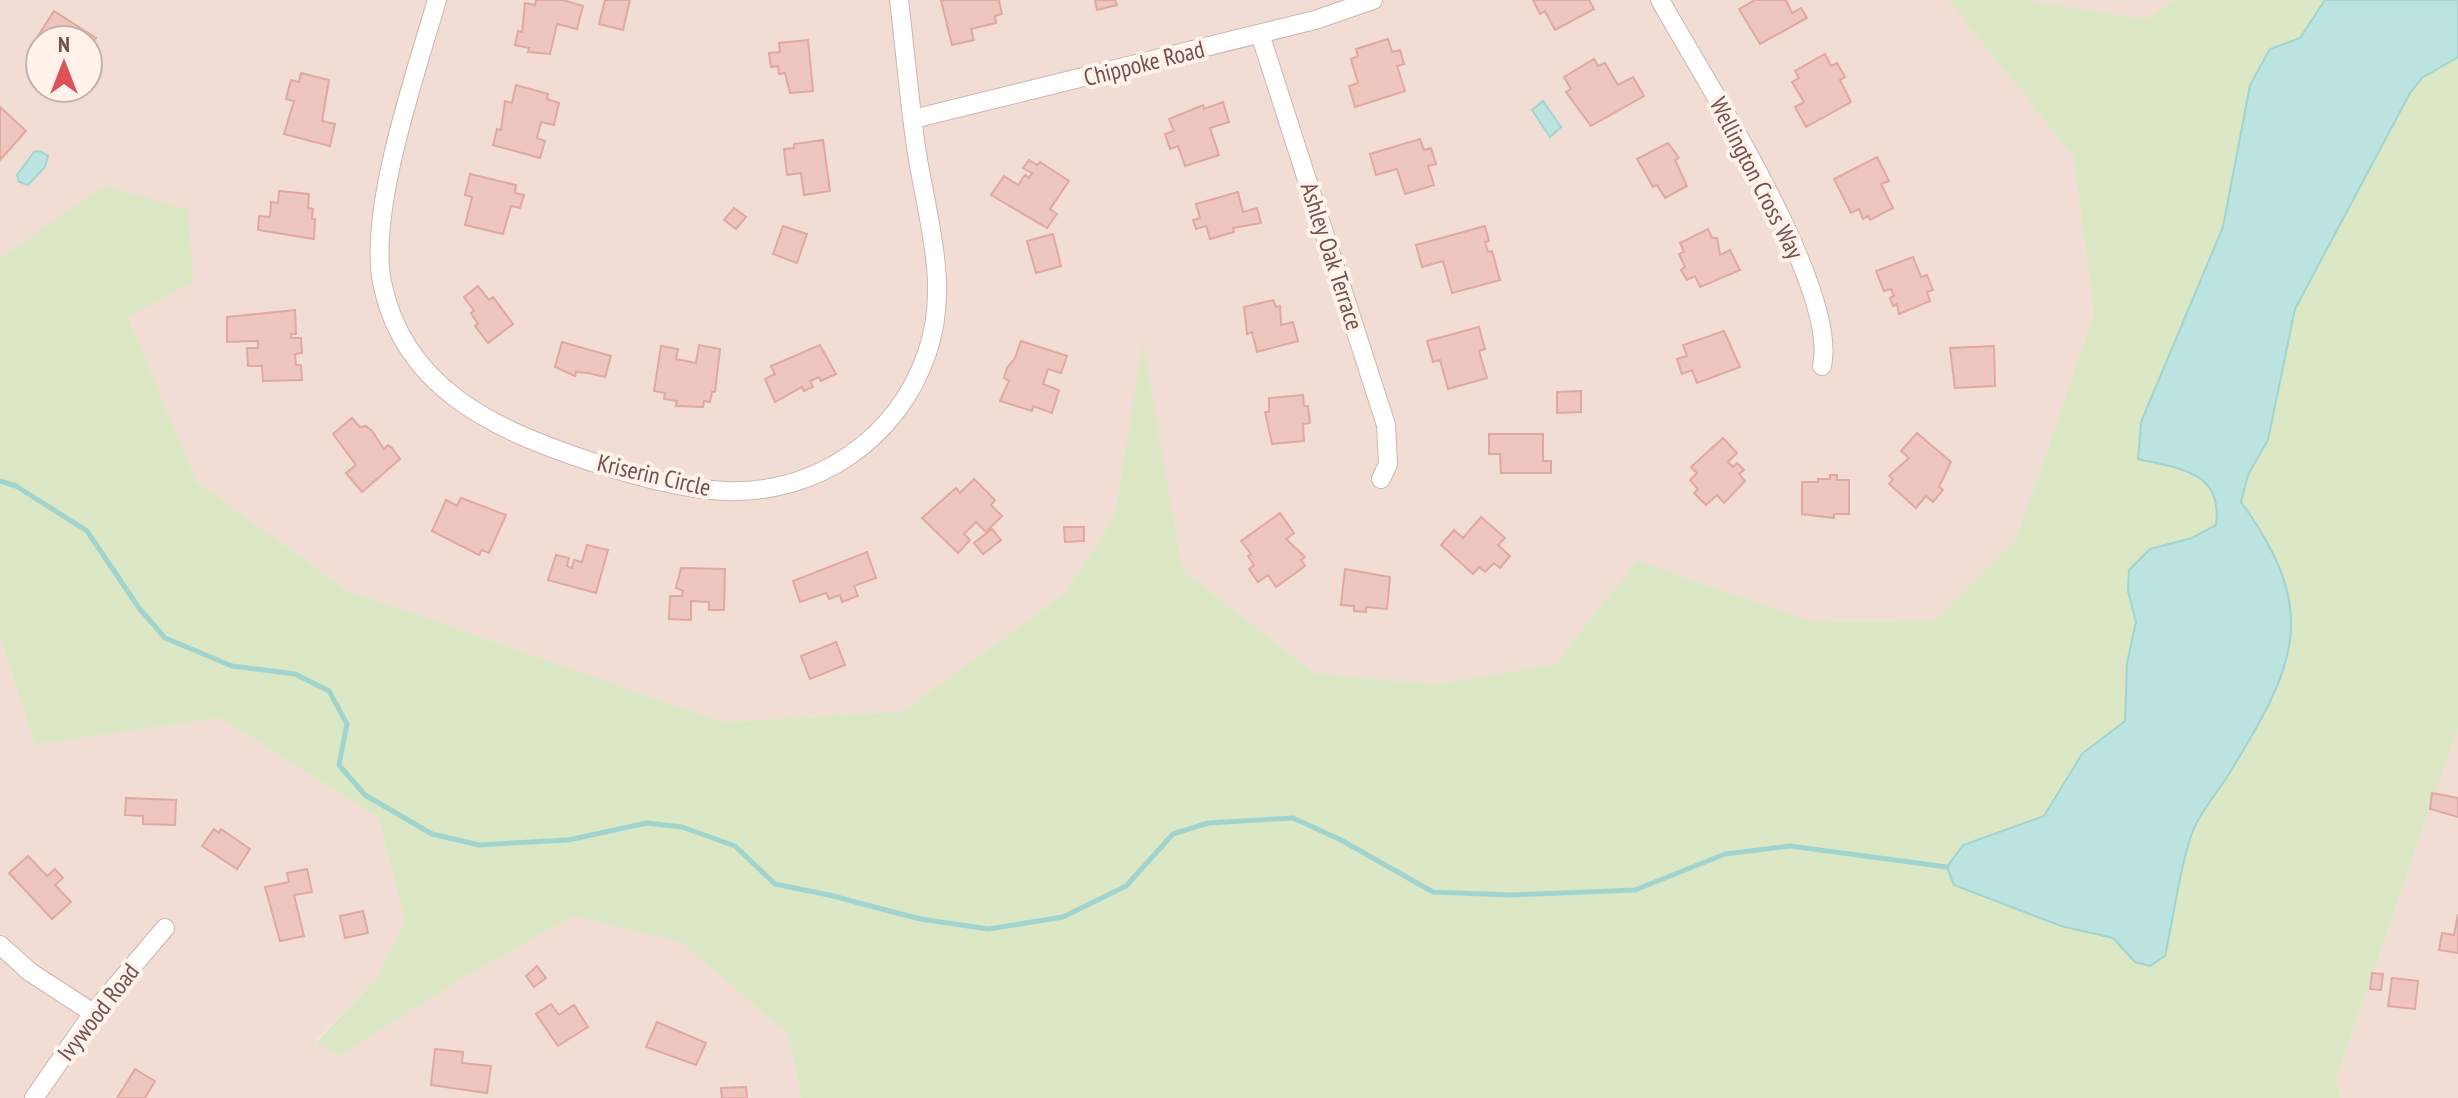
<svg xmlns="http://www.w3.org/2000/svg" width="2458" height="1098" font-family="'PT Sans Narrow',sans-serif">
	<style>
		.residential { fill: #f2ddd4; fill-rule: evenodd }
		.green { fill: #dce7c5 }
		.water { fill: #bbe3df; stroke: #a2d4cf; stroke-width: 2 }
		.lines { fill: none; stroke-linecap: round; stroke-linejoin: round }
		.stream { stroke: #a2d4cf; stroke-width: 5 }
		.building { fill: #eec6bf; stroke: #e0a8a0; stroke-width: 2 }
		.street-casing { stroke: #ceb5af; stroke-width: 20 }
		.street { stroke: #fff; stroke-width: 18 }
		.labels { text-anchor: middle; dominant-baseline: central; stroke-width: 8; stroke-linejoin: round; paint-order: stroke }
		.street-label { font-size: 24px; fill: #72504c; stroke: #fef2eb }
	</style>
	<rect width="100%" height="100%" fill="#fbede5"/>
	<path class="residential" d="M0,0H1948L2073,156L2094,313L2017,537L1935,620L1810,621L1637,560L1555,664L1437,684L1314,673L1182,569L1143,346L1114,517L1064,594L903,711L723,722L347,590L197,482L128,317L0,258ZM40,40H88V88H40Z
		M2026,0H2174L2146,19Z
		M0,635L34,745L220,718L378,817L405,920L378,976L316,1041L338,1056L463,978L574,916L681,941L788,1034L801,1098H0Z
		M2458,728V1098H2341L2336,1079Z"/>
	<path class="green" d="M1948,0H2026L2146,19L2174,0H2458V728L2336,1079L2341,1098H801L788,1034L681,942L574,916L463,978L339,1056L316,1042L378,976L405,920L378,817L220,718L34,745L0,635V258L104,186L188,209L193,282L128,317L197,482L347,590L723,722L903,711L1064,594L1114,517L1143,343L1182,569L1314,673L1437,684L1555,664L1637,560L1810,621L1935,620L2017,537L2094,313L2073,156Z"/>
	<path class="water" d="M2325,0H2458V57L2422,78L2410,93L2295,309L2268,440L2248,475L2241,502C2322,613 2295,666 2229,774C2217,793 2198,815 2191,836C2178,874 2174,917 2165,956L2150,966L2135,962L2113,938L2061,926L1954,885L1947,867L1963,845L2044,816L2082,754L2125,721L2127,663L2136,622L2128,591L2129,570L2150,549L2192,538L2216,525C2223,471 2180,469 2138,459L2141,422L2223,227L2250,85L2270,49L2300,38Z
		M1543,101L1561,127L1550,137L1532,110Z
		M40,151L48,156L45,167L28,185L19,182L17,175L34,152Z"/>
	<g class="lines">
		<path class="stream" d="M0,481L16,486L87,531L139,608L165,638L232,666L295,674L329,691L347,724L339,765L365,795L432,834L479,845L568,840L647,823L682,827L735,846L775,884L829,895L920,919L989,929L1063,917L1126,886L1173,834L1208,823L1293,818L1341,840L1433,892L1510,895L1635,890L1725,854L1790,846L1947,867"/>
	</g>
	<path class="building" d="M536,0H563L583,6L577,29L557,24L550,54L528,52L529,48L515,45L518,31L522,32L525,3L535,5Z
		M605,0H630L623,30L599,24Z
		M941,0H999L1002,14L995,16L996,23L971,29L974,40L952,45Z
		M1095,0H1115L1117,5L1097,10Z
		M1533,0H1589L1594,9L1555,30L1545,11L1540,14Z
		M1755,0H1786L1792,13L1801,8L1807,18L1760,44L1739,9Z
		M54,11L96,38L88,50V40H40V57L29,50Z
		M1388,39L1392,52L1400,50L1404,64L1397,66L1405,91L1355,107L1349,86L1358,83L1351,59L1358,56L1356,49Z
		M808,40L813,91L790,93L785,73L779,74L778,66L771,67L769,53L780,52L779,43Z
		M1825,54L1831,66L1837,63L1845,77L1840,80L1851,102L1806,127L1795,107L1804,102L1792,82L1799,78L1795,71Z
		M1594,59L1598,66L1605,63L1618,85L1633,77L1644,96L1591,126L1566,92L1571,89L1564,77Z
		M301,73L329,80L322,121L335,124L330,146L284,134L294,101L286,99L291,80L299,82Z
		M516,85L548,94L547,99L559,103L554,125L541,122L537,138L545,141L540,158L493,145L497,129L501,130L505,101L512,103Z
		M1223,102L1229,122L1210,128L1219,155L1185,166L1178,146L1170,149L1165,134L1174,131L1169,119L1203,105L1204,109Z
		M0,107L26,131L0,160Z
		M1420,139L1424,150L1431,148L1436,164L1428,166L1434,185L1405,194L1397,169L1376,175L1370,154Z
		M823,140L830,191L804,195L801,173L787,175L784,149L794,148V144Z
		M1668,143L1679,158L1675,160L1687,186L1665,198L1657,185L1653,187L1637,159Z
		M1877,157L1889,181L1881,184L1893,208L1870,220L1868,216L1863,219L1859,209L1851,213L1834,179Z
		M1029,160L1037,165L1040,162L1069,181L1050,209L1057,214L1047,228L991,195L1004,176L1018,185L1025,175L1029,178L1032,173L1023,168Z
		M470,174L516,185L515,193L524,195L520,208L511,206L503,234L465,225L472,197L465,195Z
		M279,191L309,194L308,208L313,209L312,219H315L314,239L258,230L259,216L270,217L271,202L278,203Z
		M1238,192L1243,212L1257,208L1261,223L1233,228L1234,232L1210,239L1206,226L1196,229L1193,220L1200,218L1196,204Z
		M734,208L746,217L736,229L724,220Z
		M783,226L807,234L797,263L773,254Z
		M1485,226L1489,241L1485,242L1488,252L1492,251L1500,280L1452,293L1443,261L1422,267L1416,245Z
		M1708,229L1712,238H1717L1720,255L1730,250L1740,270L1700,287L1695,276L1687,280L1681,270L1685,267L1679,254L1684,252L1680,243Z
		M1053,234L1061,266L1036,273L1027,241Z
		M1913,257L1921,277L1927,275L1933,290L1927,292L1930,301L1899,314L1897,304L1893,306L1890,298L1894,296L1891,289L1884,291L1876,271Z
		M478,286L489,300L493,297L513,324L488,343L475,326L478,324L471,313L474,311L464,297Z
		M1273,300L1276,307L1280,306L1281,325L1293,322L1298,341L1257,352L1252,332L1247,334L1244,307Z
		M295,310L296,334H291V338H301L302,353L295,354L296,365H301L302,380L263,381L262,366H248L247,348H258V341L227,342V317Z
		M1479,327L1485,349L1479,351L1487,378L1448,389L1440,360L1433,362L1427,341Z
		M1724,331L1740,367L1697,383L1692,370L1682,374L1677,359L1687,356L1683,345Z
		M1021,341L1067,356L1061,373L1048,369L1043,384L1059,390L1052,413L1033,406L1032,411L1000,401L1009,381L1004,378L1007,368L1015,358Z
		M562,342L611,356L605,377L588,373L576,372L575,376L555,367Z
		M699,345L720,349L715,392H712L710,402L704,401L703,407L676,406L677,401L664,399L665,393L654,391L661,346L678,349L676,359L696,363Z
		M820,345L836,374L821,381L819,377L810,381L813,387L804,391L802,387L775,402L765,379L775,374L771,366Z
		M1994,346L1995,386L1955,388L1950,348Z
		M1581,391V412L1557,413V392Z
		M1303,395L1304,406H1308L1310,423L1303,424L1304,441L1272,444L1265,412H1269V398Z
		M352,418L360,427L366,426L372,431L384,449L388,445L392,448L400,459L362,492L346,473L356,465L333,434Z
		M1917,433L1951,462L1939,487L1943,490L1933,502L1926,496L1916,508L1889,484L1893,479L1889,476L1909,458L1901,451Z
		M1489,434H1543V461H1551V473H1501L1500,454H1489Z
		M1723,438L1737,453L1728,462L1733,467L1737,463L1744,470L1739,474L1745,481L1724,503L1717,495L1706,505L1694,493L1698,489L1690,480L1697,473L1691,467Z
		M1830,475H1837V480H1849V514H1834V518L1802,514V482H1818V479H1830Z
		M974,479L995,500L991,505L1002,516L986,532L976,522L964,534L970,540L958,553L922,518L956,488L960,493Z
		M461,498L506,515L489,553L482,550L479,555L432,531L446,500L457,506Z
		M1280,513L1294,533L1286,539L1305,557L1301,560L1305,566L1276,587L1268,575L1258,582L1249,569L1254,565L1248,556L1251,554L1241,541Z
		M1481,517L1505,538L1498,545L1510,556L1500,568L1494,563L1485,572L1479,567L1473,574L1441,545L1454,530L1463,538Z
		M1064,527H1084V541L1065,542Z
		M992,529L1001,540L983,554L974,543Z
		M587,545L608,550L596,593L548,580L556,555L569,558L567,566L572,568L574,560L582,562Z
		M867,552L876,578L854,586L858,596L842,602L840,595L829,599L826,593L800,602L793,581Z
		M681,568L725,569L724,610H709V602L691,601V620L669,619L670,596H682L683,591L676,588Z
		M1345,569L1390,577L1387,609L1366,607V612L1354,611V606L1341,605Z
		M836,642L845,665L810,679L801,656Z
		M2432,793L2458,798V817L2430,809Z
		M126,798L176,800L175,825L143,824V816L125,815Z
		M214,829L219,833L221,829L250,849L237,869L202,846Z
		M28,856L47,876L55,869L63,878L55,885L71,902L52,919L9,873Z
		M307,869L312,892L294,895L304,936L280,941L265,887L289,882L287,873Z
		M363,911L368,933L345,938L340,916Z
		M2458,914V953L2439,950L2442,933L2454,935Z
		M537,966L546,978L534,987L526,976Z
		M2372,973L2383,974L2381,990L2370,989Z
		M2392,978L2418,981L2415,1009L2388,1006Z
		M551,1004L559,1015L574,1005L588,1027L558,1046L536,1014Z
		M657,1022L706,1043L696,1065L646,1047Z
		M435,1049L463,1052L462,1063L491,1066L487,1093L431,1085Z
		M135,1069L155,1081L145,1098H117Z
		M746,1087L747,1098H722L721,1088Z"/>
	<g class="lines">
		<defs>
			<path id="street" d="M437,0C416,72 368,211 382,282C403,389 496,430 589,461C633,475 680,489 726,491C818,494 898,438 927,353C951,285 926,215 916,147C909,98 905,49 899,0
				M1660,0C1701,74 1840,289 1822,366
				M1260,34L1386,425L1388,464L1381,479
				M913,119L1315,20L1373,0
				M0,945L30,972L93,1013
				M34,1098L93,1013L165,928"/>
		</defs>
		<use href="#street" class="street-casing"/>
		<use href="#street" class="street"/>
	</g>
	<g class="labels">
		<g class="street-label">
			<text transform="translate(1144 63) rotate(-14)">Chippoke Road</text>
			<text transform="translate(1757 178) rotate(63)">Wellington Cross Way</text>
			<text transform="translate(1332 256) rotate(72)">Ashley Oak Terrace</text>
			<text transform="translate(654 475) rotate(13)">Kriserin Circle</text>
			<text transform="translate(98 1012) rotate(-52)">Ivywood Road</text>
		</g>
	</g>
	<g transform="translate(64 64)"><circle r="38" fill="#fef2eb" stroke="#c6b1ab" stroke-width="2"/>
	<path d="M0-6L14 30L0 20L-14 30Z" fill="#dd5256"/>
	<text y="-12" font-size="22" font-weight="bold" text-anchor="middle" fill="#72504c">N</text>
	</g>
</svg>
